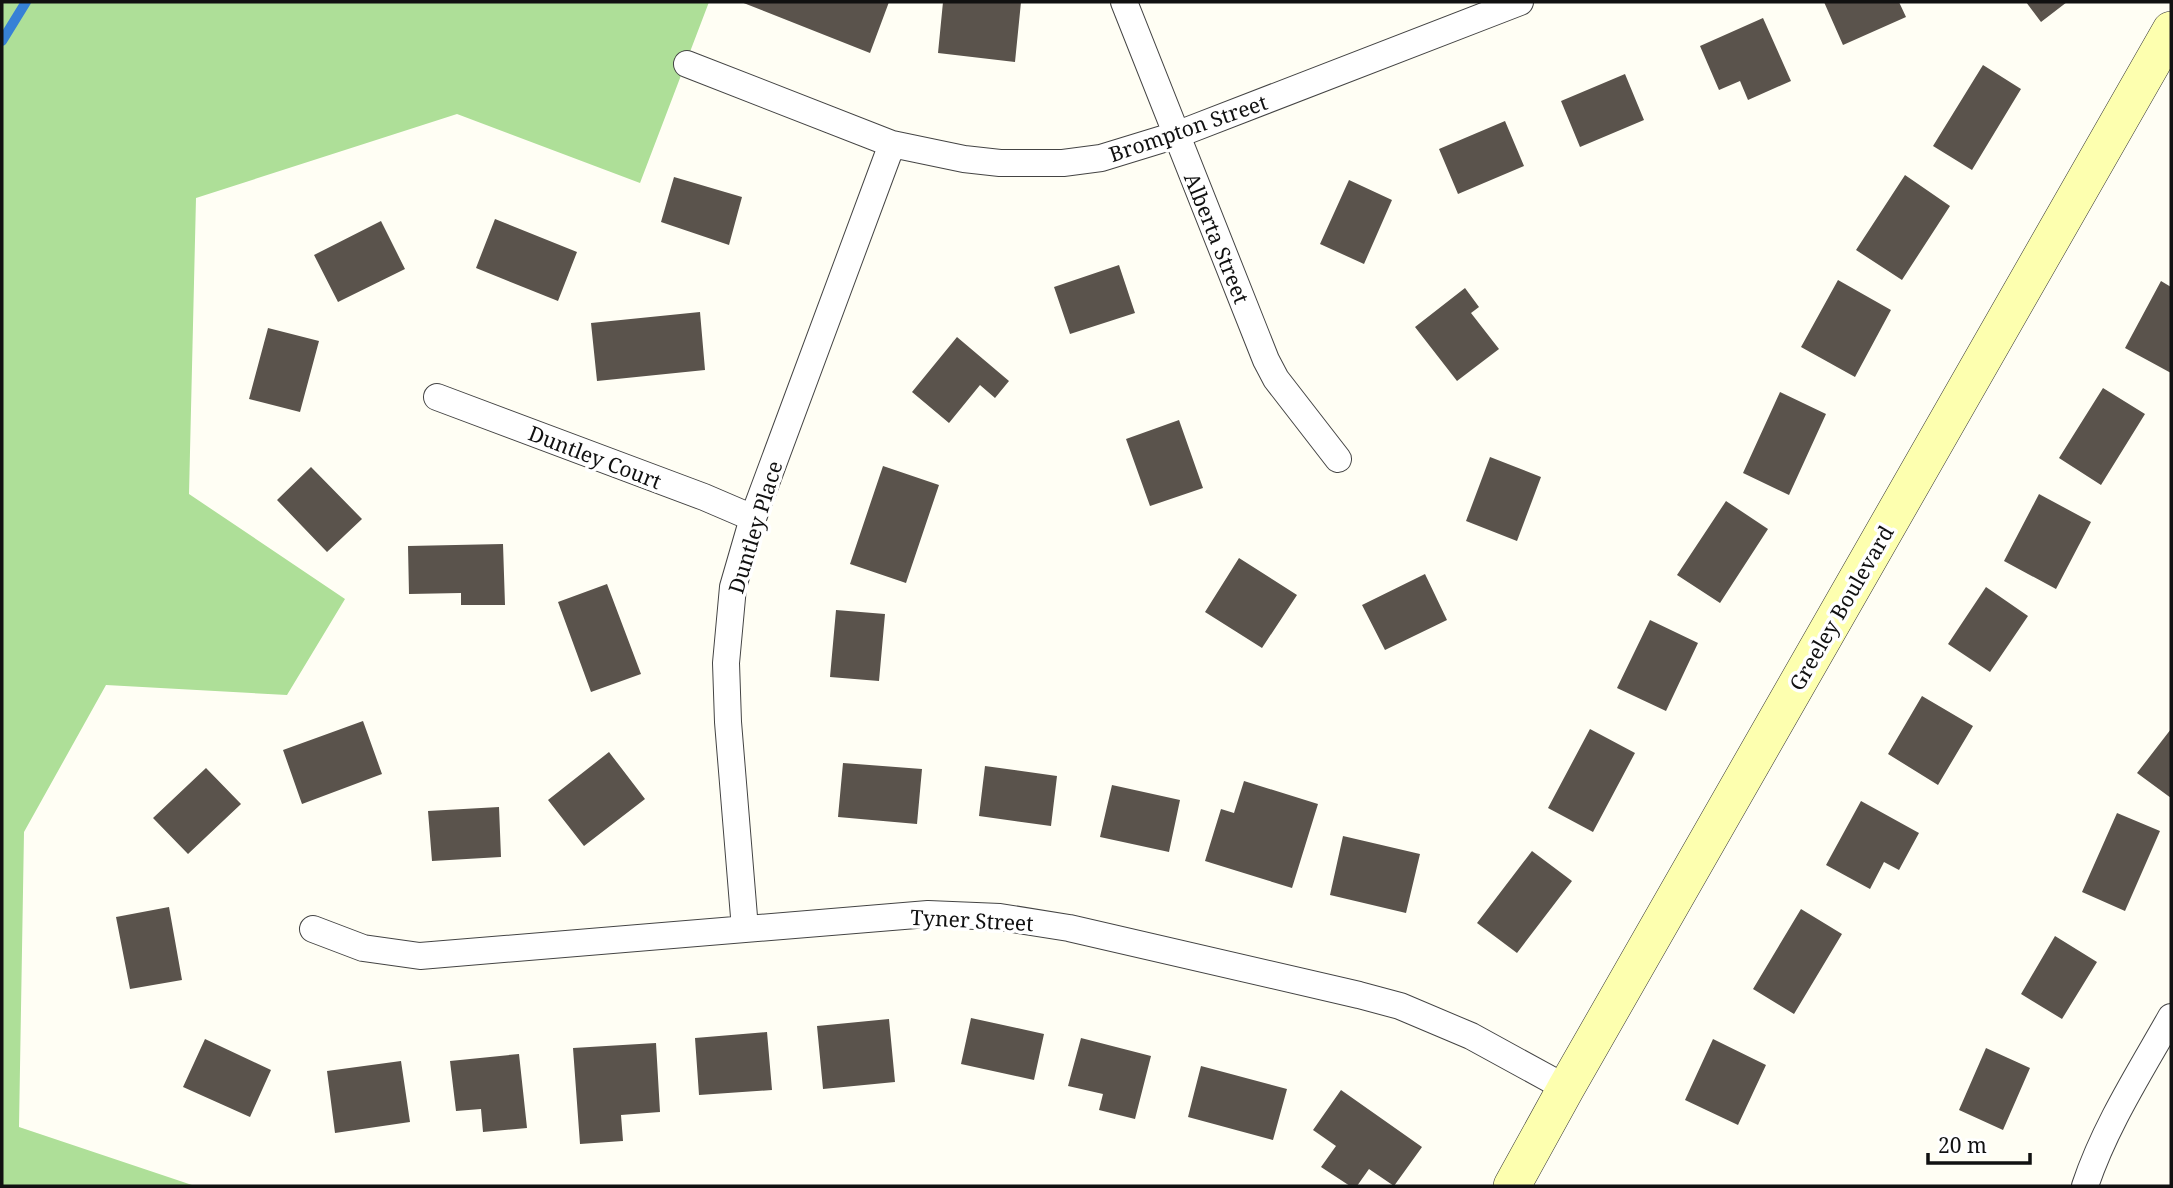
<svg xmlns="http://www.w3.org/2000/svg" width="2173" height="1188" font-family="'Noto Serif',serif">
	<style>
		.forest { fill: #aedf98 }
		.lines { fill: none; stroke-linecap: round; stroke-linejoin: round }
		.stream { stroke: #3781d6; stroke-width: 10 }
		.building { fill: #5a534c }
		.street-casing { stroke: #444; stroke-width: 28 }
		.secondary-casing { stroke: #333; stroke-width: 38 }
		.street { stroke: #fff; stroke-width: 26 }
		.secondary { stroke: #fdffaf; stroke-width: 37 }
		.labels { text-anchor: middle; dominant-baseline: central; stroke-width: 7; stroke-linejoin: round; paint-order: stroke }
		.street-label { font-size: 21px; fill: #111; stroke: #fff }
	</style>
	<rect width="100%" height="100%" fill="#fffef4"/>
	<path class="forest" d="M2,2H709L640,183L457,114L196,198L189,494L345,599L287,695L106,685L24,832L19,1127L195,1186H2Z"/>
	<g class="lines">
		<path class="stream" d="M2,41L26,2"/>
	</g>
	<path class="building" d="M741,2H889L870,53Z
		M943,2H1021L1015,62L938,53Z
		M1824,2H1899L1906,17L1843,45Z
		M2026,2H2067L2041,22Z
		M1763,18L1791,81L1748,100L1740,81L1719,90L1700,46Z
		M1983,65L2021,89L1972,170L1933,146Z
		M1625,74L1644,120L1580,147L1561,101Z
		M1505,121L1524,166L1458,194L1439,149Z
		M1905,175L1950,206L1902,280L1856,250Z
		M674,177L742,197L729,245L661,222Z
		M1349,180L1392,200L1364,264L1320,244Z
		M495,219L577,252L558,301L476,268Z
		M381,221L405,269L338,302L314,255Z
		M1119,265L1135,313L1070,334L1054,287Z
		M1838,280L1891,310L1855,377L1801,347Z
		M2161,281L2171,287V373L2125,348Z
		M1465,288L1479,307L1471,313L1499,349L1457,381L1415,327Z
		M700,312L705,370L597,381L591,323Z
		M268,328L319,341L300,412L249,399Z
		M957,337L1009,381L995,398L980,385L949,423L912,392Z
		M2103,388L2145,414L2101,485L2059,458Z
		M1780,392L1826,414L1789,495L1743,473Z
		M1179,420L1203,488L1150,506L1126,439Z
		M1490,457L1541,477L1517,541L1466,521Z
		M883,466L939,485L906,583L850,564Z
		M311,467L362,519L327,552L277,500Z
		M2039,494L2091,522L2056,589L2004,561Z
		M1726,501L1768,529L1720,603L1677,575Z
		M503,544L505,605H461V593L409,594L408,546Z
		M1239,558L1297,595L1262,648L1205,612Z
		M1425,574L1447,620L1385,650L1362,605Z
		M607,584L641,674L591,692L558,602Z
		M1986,587L2028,616L1990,672L1948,644Z
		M836,610L885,614L879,681L830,677Z
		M1650,620L1698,643L1666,711L1617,688Z
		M1922,696L1973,726L1938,785L1888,754Z
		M363,721L382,774L302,804L283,750Z
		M1590,729L1635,753L1593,832L1548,808Z
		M2171,729V798L2137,773Z
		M609,752L645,799L584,846L548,800Z
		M843,763L922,769L917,824L838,817Z
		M985,766L1057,776L1051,826L979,816Z
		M206,768L241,804L188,854L153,818Z
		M1244,781L1318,804L1292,888L1205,861L1221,809L1234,813Z
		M1112,785L1180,800L1169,852L1100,837Z
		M1861,801L1919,833L1899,870L1884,862L1870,889L1826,865Z
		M499,807L501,857L432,861L428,811Z
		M2117,813L2160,831L2125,911L2082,892Z
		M1343,836L1420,854L1406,913L1330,895Z
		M1532,851L1572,881L1517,953L1477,923Z
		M169,907L182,980L130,989L116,917Z
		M1801,909L1842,934L1794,1014L1753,989Z
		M2055,936L2097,962L2062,1019L2021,994Z
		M971,1018L1044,1034L1034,1080L961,1064Z
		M889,1019L895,1082L823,1089L817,1026Z
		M767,1032L772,1090L699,1095L695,1038Z
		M1081,1038L1151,1056L1135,1119L1099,1110L1103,1094L1068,1086Z
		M205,1039L271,1070L250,1117L183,1087Z
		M1713,1039L1766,1065L1738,1125L1685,1100Z
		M656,1043L660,1112L621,1115L623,1141L580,1144L573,1048Z
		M1986,1048L2030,1068L2003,1130L1959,1110Z
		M519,1054L527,1128L483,1132L481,1109L456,1111L450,1061Z
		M401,1061L410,1122L335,1133L327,1071Z
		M1201,1066L1287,1089L1273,1140L1188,1117Z
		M1341,1090L1422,1147L1394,1186L1369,1169L1357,1186H1350L1321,1167L1336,1146L1313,1130Z"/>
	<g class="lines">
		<defs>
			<path id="street" d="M1124,2L1266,360L1276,379L1338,459
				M687,64L892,144L964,159L1000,163H1063L1101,158L1176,135L1520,2
				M437,397L704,497L753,518
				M313,929L363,948L420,956L928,914L1000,917L1069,928L1359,995L1400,1006L1471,1036L1566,1088
				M745,929L728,722L726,663L733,587L753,518L892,144
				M2085,1186C2105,1126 2140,1072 2171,1017"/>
			<path id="secondary" d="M1512,1186L1566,1088L2171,30"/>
		</defs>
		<use href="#street" class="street-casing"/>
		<use href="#secondary" class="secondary-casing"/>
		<use href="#street" class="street"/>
		<use href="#secondary" class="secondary"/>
	</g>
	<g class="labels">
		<g class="street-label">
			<text transform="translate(1188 128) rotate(-19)">Brompton Street</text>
			<text transform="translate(1217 238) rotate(68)">Alberta Street</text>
			<text transform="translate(595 457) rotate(21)">Duntley Court</text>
			<text transform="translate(755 527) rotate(-73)">Duntley Place</text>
			<text transform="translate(1841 608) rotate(-60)">Greeley Boulevard</text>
			<text transform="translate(972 920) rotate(3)">Tyner Street</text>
		</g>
	</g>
	<rect width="2173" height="1188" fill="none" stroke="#111111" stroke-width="7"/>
	<path d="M1928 1153v10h102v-10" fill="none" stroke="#111111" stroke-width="3.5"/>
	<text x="1938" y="1153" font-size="21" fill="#111111" stroke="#ffffff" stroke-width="5" paint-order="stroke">20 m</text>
</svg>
